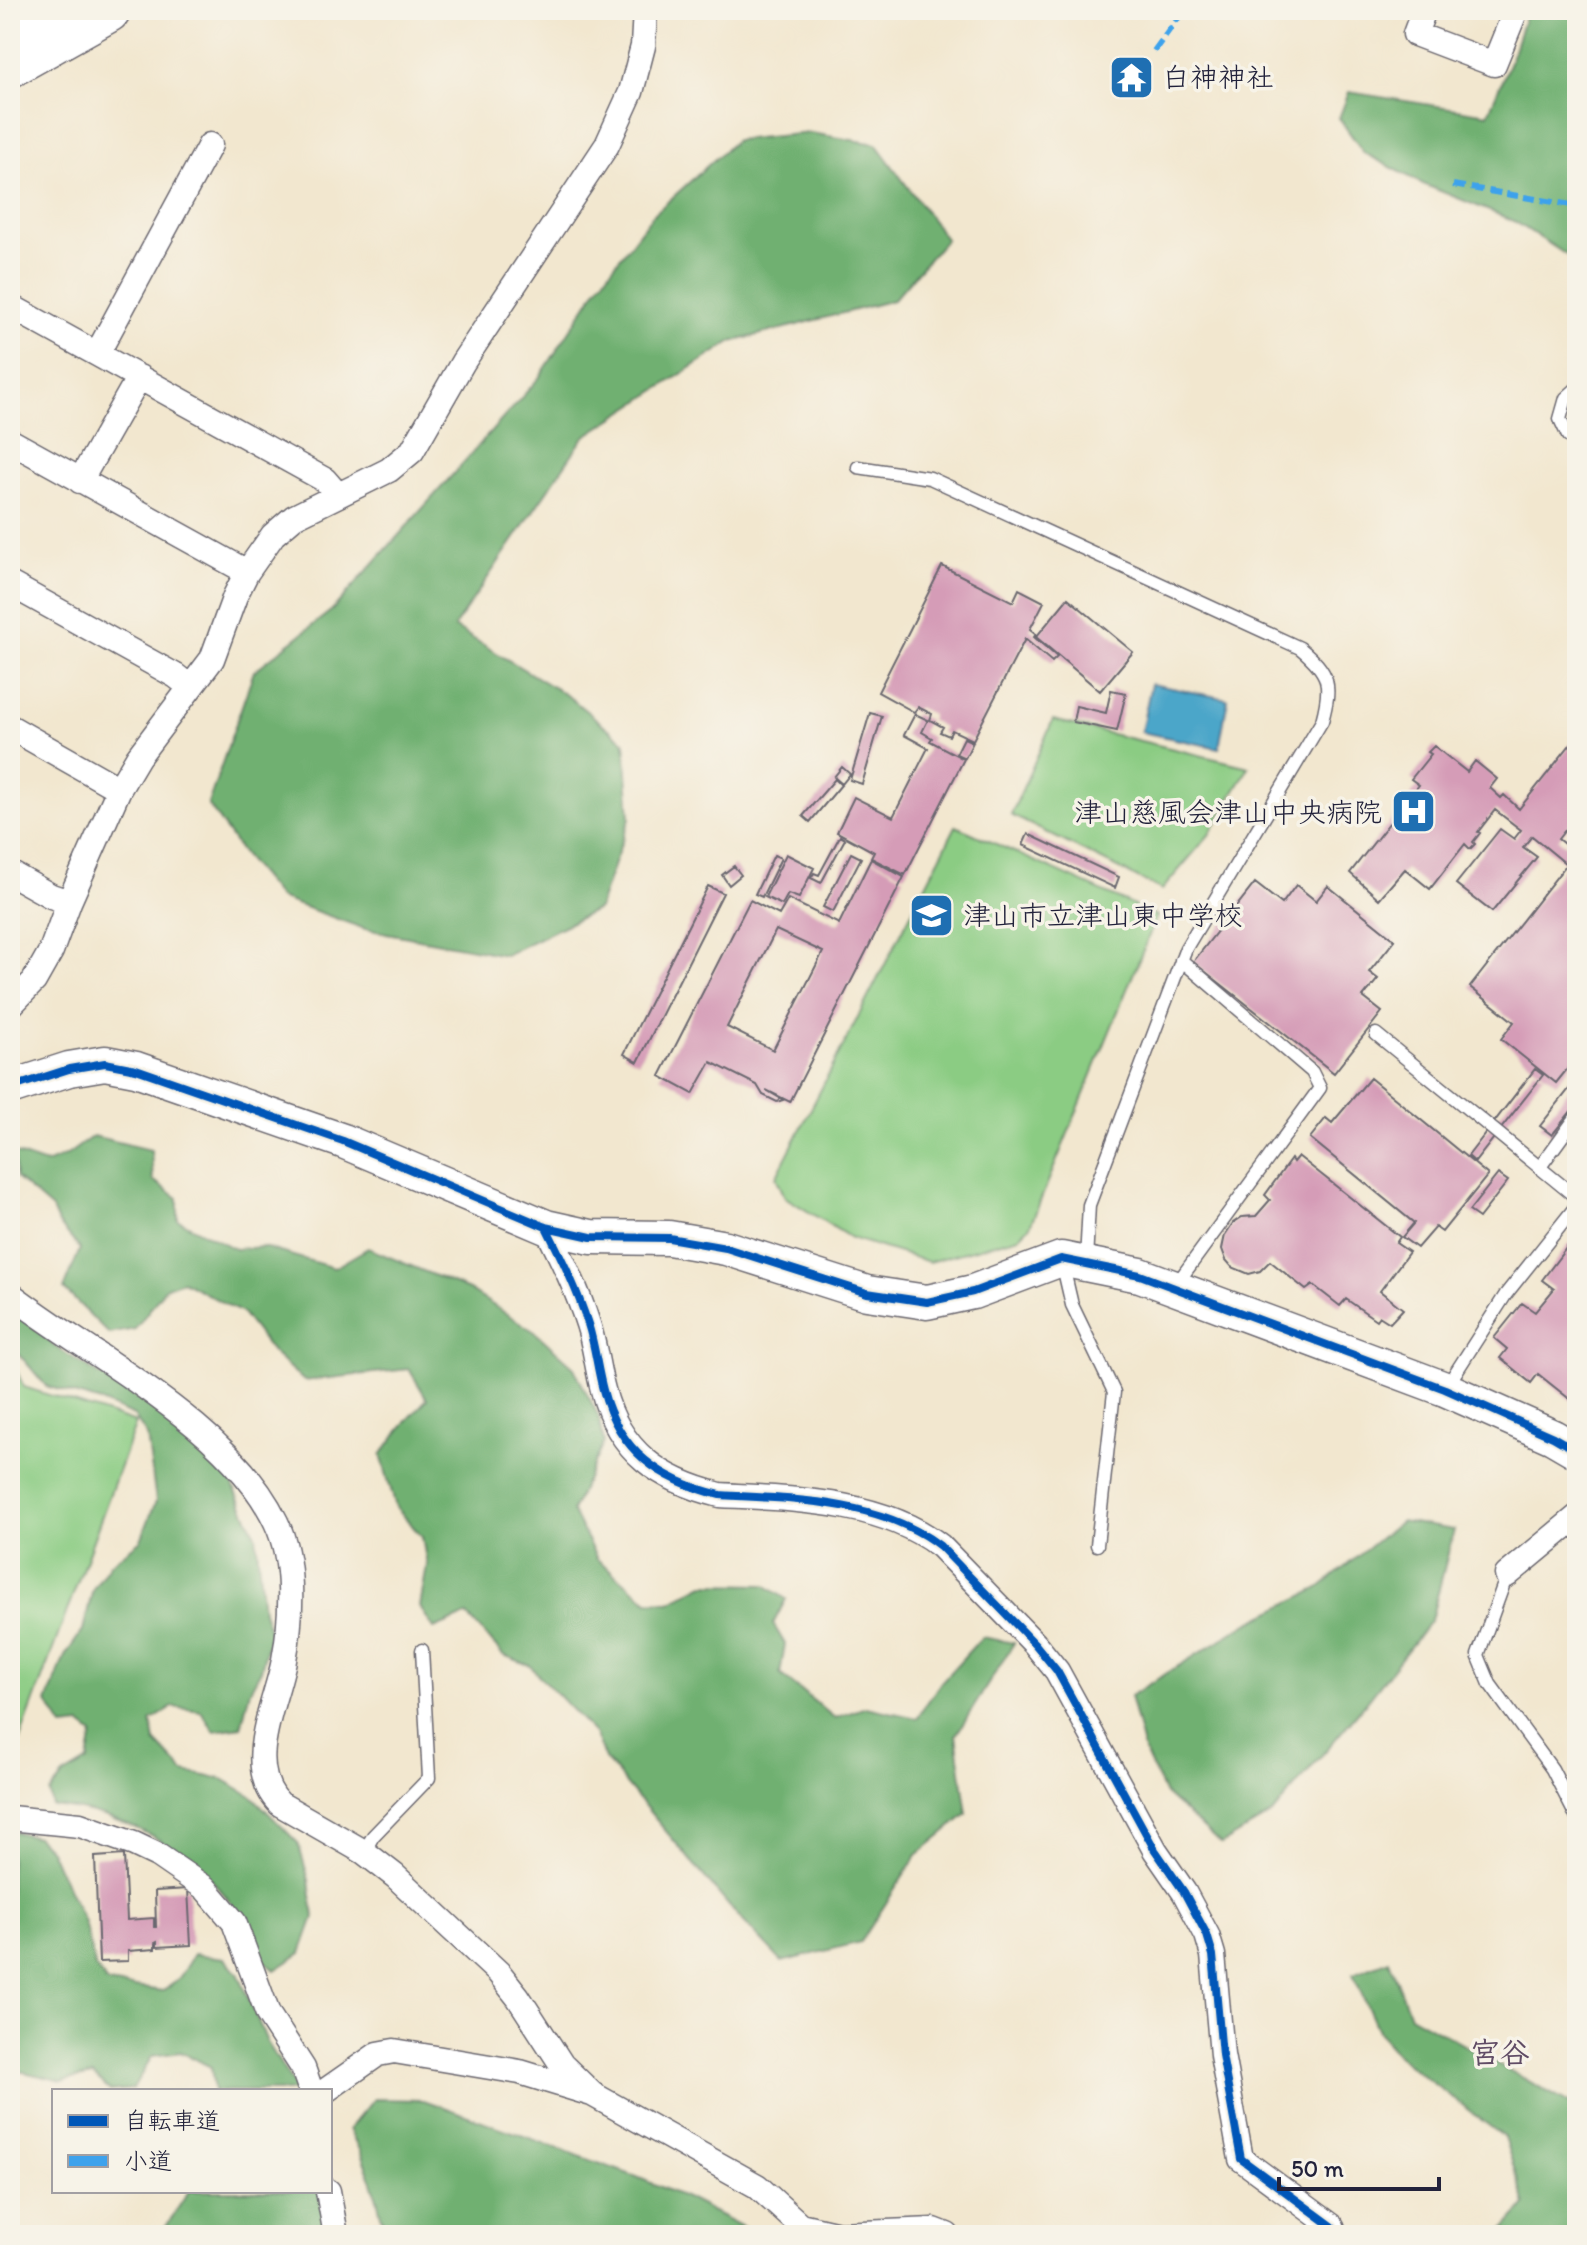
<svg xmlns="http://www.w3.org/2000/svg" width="1587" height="2245" font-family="Itim,'Klee One',sans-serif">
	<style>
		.green { fill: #8bcc83; stroke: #56775f; stroke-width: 2 }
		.forest { fill: #70b071; stroke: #496956; stroke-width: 2 }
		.water { fill: #4ba6c9; stroke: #366482; stroke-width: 2 }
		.building { fill: #d59cb7; fill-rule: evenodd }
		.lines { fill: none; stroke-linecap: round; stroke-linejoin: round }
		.lane-casing { stroke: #6b676f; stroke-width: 15 }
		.street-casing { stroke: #6b676f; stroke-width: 27 }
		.secondary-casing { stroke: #6b676f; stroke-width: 37 }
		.highway-casing { stroke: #6b676f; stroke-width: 47 }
		.lane { stroke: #fff; stroke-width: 12 }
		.street { stroke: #fff; stroke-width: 24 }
		.secondary { stroke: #fff; stroke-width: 34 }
		.highway { stroke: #fff; stroke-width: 44 }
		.quiet { stroke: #3ea2ec; stroke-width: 6; stroke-dasharray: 12 6; stroke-linecap: butt }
		.cycleway-casing { stroke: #f7f3e8; stroke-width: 13 }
		.cycleway { stroke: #0057b8; stroke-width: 8 }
		.labels { text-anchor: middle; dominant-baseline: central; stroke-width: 7; stroke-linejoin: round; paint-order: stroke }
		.poi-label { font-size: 28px; fill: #22223b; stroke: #f7f3e8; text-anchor: start }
		.neighbourhood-label { font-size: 30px; font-weight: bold; fill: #614d66; stroke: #f7f3e8 }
	</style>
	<rect width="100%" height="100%" fill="#f7f3e8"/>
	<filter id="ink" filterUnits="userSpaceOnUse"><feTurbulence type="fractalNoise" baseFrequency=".0125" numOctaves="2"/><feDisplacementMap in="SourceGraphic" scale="16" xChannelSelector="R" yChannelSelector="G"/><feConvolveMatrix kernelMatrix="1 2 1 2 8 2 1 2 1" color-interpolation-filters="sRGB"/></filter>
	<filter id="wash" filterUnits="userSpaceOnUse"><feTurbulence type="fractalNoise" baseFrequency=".006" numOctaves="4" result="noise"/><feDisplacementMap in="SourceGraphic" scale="32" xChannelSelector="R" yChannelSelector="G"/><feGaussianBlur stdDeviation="1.8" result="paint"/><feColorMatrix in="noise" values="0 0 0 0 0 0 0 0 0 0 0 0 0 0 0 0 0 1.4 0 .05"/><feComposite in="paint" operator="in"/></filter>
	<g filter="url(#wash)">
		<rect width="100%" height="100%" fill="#f2e7cf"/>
		<path class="green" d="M1053,720L1249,767L1209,835L1162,890L1011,815Z
			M956,826L1157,916L1030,1226L1019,1237L929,1262L851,1238L785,1197L776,1177Z
			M10,1357L24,1387L136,1423L13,1758L10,1759Z"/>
		<path class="forest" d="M1527,10H1577V262L1514,221L1423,184L1364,153L1339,118L1349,92L1488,114L1511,59Z
			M810,133L876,144L946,239L893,300L731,342L584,437L454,627L569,697L625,742L630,818L598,909L505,955L365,929L279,898L244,856L208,804L254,671L332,610L539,378L600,284L652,216L736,140Z
			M93,1136L151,1150L153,1180L178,1198V1220L235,1249L263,1247L334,1268L368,1248L469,1290L535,1332L573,1366L598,1415L604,1442L572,1511L597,1559L648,1601L670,1602L704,1584L765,1585L786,1599L773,1624L785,1644L780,1674L835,1718L866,1707L917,1718L941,1682L982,1637L1014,1643L956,1735L967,1814L917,1855L861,1942L782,1962L729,1906L605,1759L594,1733L529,1665L503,1655L467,1615L434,1629L420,1607L427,1565L422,1537L396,1507L381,1455L406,1422L427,1399L409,1369L304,1381L273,1353L242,1313L183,1281L166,1287L135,1329L109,1334L64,1289L80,1249L58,1223L52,1209L16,1178L14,1153L46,1164L67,1155Z
			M10,1304L54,1346L184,1428L226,1470L256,1535L263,1611L270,1632L261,1670L250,1690L241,1727L214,1731L201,1711L173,1707L151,1721L155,1741L184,1772L222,1779L252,1796L298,1843L309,1880L314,1917L301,1953L275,1970C269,1964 261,1959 256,1953C246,1938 242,1918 231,1903C188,1846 122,1813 52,1806L49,1793L63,1776L88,1761L93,1734L81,1725L63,1727L47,1702L65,1656L83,1630L93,1589L110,1564L141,1540L156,1501L147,1436L134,1416L101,1402L46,1386L25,1361L10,1347Z
			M1401,1521L1454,1530L1431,1620L1360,1710L1273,1813L1221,1844L1165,1794L1144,1751L1130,1696L1248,1623L1319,1588Z
			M10,1831L37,1837L50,1850L84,1922L95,1966L107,1983L163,1991L178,1980L194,1954L224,1958L238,1973L267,2042L297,2091H214L211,2067L181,2052L152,2056L133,2089L110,2091L93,2075L62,2081L10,2069Z
			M1389,1960L1410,2015L1568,2103L1577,2098V2235H1499L1526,2205L1504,2137L1400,2058L1379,2033L1353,1974Z
			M374,2099L424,2100L637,2177L686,2198L758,2235H385C378,2194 368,2166 349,2129Z
			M189,2191H322L329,2235H168L165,2228Z"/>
		<path class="water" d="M1151,684L1228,699L1219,748L1141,732Z"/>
		<g id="blocks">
			<path class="building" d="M942,566L1013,602L1019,589L1044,602L1030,629L1036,634L1034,637L1057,657L1052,662L1025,639L973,740L952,730L949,736L940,732L943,727L930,720L932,714L918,707L914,712L878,692Z
				M1068,598L1133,652L1100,691L1036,637Z
				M1111,690L1126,693L1117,731L1073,722L1076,706L1106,713Z
				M870,713L882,716L862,784L850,780Z
				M915,714L928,720L922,732L932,738L930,741L964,759L905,875L871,858L874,852L837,832L854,797L893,817L928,748L904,735Z
				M1577,736V815L1558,839L1574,852L1565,863L1532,836L1523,847L1537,857L1492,912L1456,884L1500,829L1514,839L1521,830L1495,810L1478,832L1480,833L1473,842L1475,844L1470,849L1465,844L1430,889L1405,869L1379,899L1350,873L1419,785L1411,779L1431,754L1428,752L1434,746L1467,772L1475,761L1497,779L1490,788L1501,798L1504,795L1519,809Z
				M964,738L973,742L965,758L956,754Z
				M842,767L850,774L842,784L834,777Z
				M835,779L841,785L810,822L803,816Z
				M1028,834L1119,877L1115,888L1023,845Z
				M840,836L845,839L821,883L811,878L814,873L819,875Z
				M1577,851V1057L1556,1083L1501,1039L1514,1022L1470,987Z
				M851,853L861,858L833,912L823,907Z
				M786,854L814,868L799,898L788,894L782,905L765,897Z
				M774,855L781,858L762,897L755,894Z
				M871,859L904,877L790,1102L766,1090L783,1100L777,1102L763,1095L757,1085L711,1062L693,1094L660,1076L750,900L779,915L788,899L839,924ZM776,930L823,952L773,1050L727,1027Z
				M734,866L741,875L729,885L722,875Z
				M1255,883L1282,904L1296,885L1316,901L1328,886L1395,940L1369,972L1378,979L1363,997L1382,1012L1334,1073L1193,962Z
				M708,886L723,893L638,1062L624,1054Z
				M1535,1069L1543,1075L1475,1162L1468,1156Z
				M1370,1078L1488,1175L1442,1232L1435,1227L1417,1248L1402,1237L1414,1223L1310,1138L1326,1118L1332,1123Z
				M1577,1079V1104L1552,1135L1540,1126Z
				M1298,1156L1400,1237L1396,1243L1409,1252L1380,1291L1403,1309L1390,1323L1379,1316L1376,1320L1346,1299L1340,1306L1313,1285L1306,1290L1270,1261L1260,1271L1249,1274L1232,1267L1226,1260L1222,1249L1225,1235L1233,1223L1242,1217L1256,1216L1270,1200L1265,1195L1291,1159L1293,1162Z
				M1498,1174L1508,1181L1479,1218L1469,1211Z
				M1570,1243L1577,1249V1405L1538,1374L1531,1383L1500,1358L1507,1349L1494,1338L1522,1303L1535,1312L1554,1289L1542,1280Z
				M124,1855L127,1920L154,1918V1927H156L155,1891L188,1889L191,1945L157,1947V1942L155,1943V1949L128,1951V1961L99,1962L95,1857Z"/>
		</g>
	</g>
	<g filter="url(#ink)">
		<use href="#blocks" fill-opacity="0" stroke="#6b676f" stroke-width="2"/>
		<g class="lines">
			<defs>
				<path id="lane" d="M1577,388L1566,398L1560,419L1568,436L1577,444
					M858,467L930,478L1300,648C1330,673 1332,684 1322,721L1186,948L1089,1205L1086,1260
					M1376,1034L1577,1198
					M1540,1167L1577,1116
					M1062,1262L1072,1305L1114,1392L1097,1545
					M1175,1286L1320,1088L1312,1072L1181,960
					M1447,1386L1506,1294L1577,1205
					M1507,1575L1478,1655L1490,1684L1552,1769L1577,1818
					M364,1852L373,1836L429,1778L422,1650"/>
				<path id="street" d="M1424,10L1415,34L1494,64L1516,10
					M10,306L325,480L338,495
					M97,354L210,145
					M10,441L247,572
					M80,481L139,377
					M10,584L176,676L190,687
					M10,727L119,789
					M10,873L51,896L69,902
					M10,1006L34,981L51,951L69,902L119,789L138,757L212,659L235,596L247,572L273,535L294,517L389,470L412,451L463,362L607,145L631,92L643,46L645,10
					M546,1227C562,1259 577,1289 588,1324C595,1345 597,1368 603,1390C619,1452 660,1480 720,1495C792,1499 881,1500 940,1546L1035,1644L1057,1671L1155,1850L1184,1892L1207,1935L1213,1955L1222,2055L1241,2159L1332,2226L1335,2235
					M10,1294C93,1358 230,1425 276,1522C295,1561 292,1618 284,1660C276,1704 242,1766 280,1804L364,1852L395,1876L499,1973L518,1997L562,2065L592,2094
					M1507,1575L1577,1517
					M10,1818L80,1825L134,1844L157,1855L205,1888L234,1922L268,2014L303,2068L311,2091
					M325,2091L378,2054L394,2051L520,2072L592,2094L757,2186L800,2225L839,2234L934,2230L947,2235
					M328,2191L336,2235"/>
				<path id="secondary" d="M10,1088L69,1069L105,1063L136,1069L343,1141L546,1227L591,1237L669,1238L726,1248L867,1293L927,1302L973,1292L1061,1259L1140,1275L1445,1389L1553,1437L1577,1451"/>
				<path id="highway" d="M10,27L40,10
					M10,65L108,10"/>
			</defs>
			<use href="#lane" class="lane-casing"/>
			<use href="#street" class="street-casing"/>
			<use href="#secondary" class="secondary-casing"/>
			<use href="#highway" class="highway-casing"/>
			<use href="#lane" class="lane"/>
			<use href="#street" class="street"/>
			<use href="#secondary" class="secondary"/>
			<use href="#highway" class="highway"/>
			<path class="quiet" d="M1154,51L1184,10
				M1453,185L1577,206"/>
			<defs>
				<path id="cycleway" d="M10,1088L69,1069L105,1063L136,1069L343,1141L546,1227L591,1237L669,1238L726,1248L867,1293L927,1302L973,1292L1061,1259L1140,1275L1445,1389L1553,1437L1577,1451
					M546,1227C562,1259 577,1289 588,1324C595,1345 597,1368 603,1390C619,1452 660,1480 720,1495C792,1499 881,1500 940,1546L1035,1644L1057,1671L1155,1850L1184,1892L1207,1935L1213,1955L1222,2055L1241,2159L1332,2226L1335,2235"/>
			</defs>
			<use href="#cycleway" class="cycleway-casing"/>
			<use href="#cycleway" class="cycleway"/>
		</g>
	</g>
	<defs>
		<symbol id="temple-square" viewBox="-11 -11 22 22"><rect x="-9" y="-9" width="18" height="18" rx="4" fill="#1f6fb2" stroke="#f7f3e8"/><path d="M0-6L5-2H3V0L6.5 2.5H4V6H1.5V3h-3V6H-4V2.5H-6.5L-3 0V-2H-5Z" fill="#fff"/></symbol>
		<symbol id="hospital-square" viewBox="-11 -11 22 22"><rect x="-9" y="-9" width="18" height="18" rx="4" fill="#1f6fb2" stroke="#f7f3e8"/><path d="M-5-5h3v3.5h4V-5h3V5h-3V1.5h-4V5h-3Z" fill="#fff"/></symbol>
		<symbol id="school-square" viewBox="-11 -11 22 22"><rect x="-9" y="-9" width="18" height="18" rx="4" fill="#1f6fb2" stroke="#f7f3e8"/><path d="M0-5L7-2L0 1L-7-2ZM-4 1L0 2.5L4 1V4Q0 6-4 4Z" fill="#fff"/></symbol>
	</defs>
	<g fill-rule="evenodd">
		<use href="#temple-square" x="1106" y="52" width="51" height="51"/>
		<use href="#hospital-square" x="1388" y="786" width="51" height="51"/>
		<use href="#school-square" x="906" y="890" width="51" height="51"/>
	</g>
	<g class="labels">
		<g class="poi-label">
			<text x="1162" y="77">白神神社</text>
			<text x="1382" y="812" text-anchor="end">津山慈風会津山中央病院</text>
			<text x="963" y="915">津山市立津山東中学校</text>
		</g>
		<g class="neighbourhood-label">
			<text x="1500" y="2052">宮谷</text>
		</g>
	</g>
	<rect width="1587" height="2245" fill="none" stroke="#f7f3e8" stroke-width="40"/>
	<rect x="52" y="2089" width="280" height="104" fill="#f7f3e8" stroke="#a29fa3" stroke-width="2"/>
	<rect x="68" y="2115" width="40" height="12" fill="#0057b8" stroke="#a29fa3" stroke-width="2"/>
	<text x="124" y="2129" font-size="24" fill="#22223b">自転車道</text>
	<rect x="68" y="2155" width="40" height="12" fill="#3ea2ec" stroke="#a29fa3" stroke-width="2"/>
	<text x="124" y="2169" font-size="24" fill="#22223b">小道</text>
	<path d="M1279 2177v12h160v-12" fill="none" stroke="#22223b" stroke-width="4"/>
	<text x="1291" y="2177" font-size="24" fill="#22223b" stroke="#f7f3e8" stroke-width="6" paint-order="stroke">50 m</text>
</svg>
